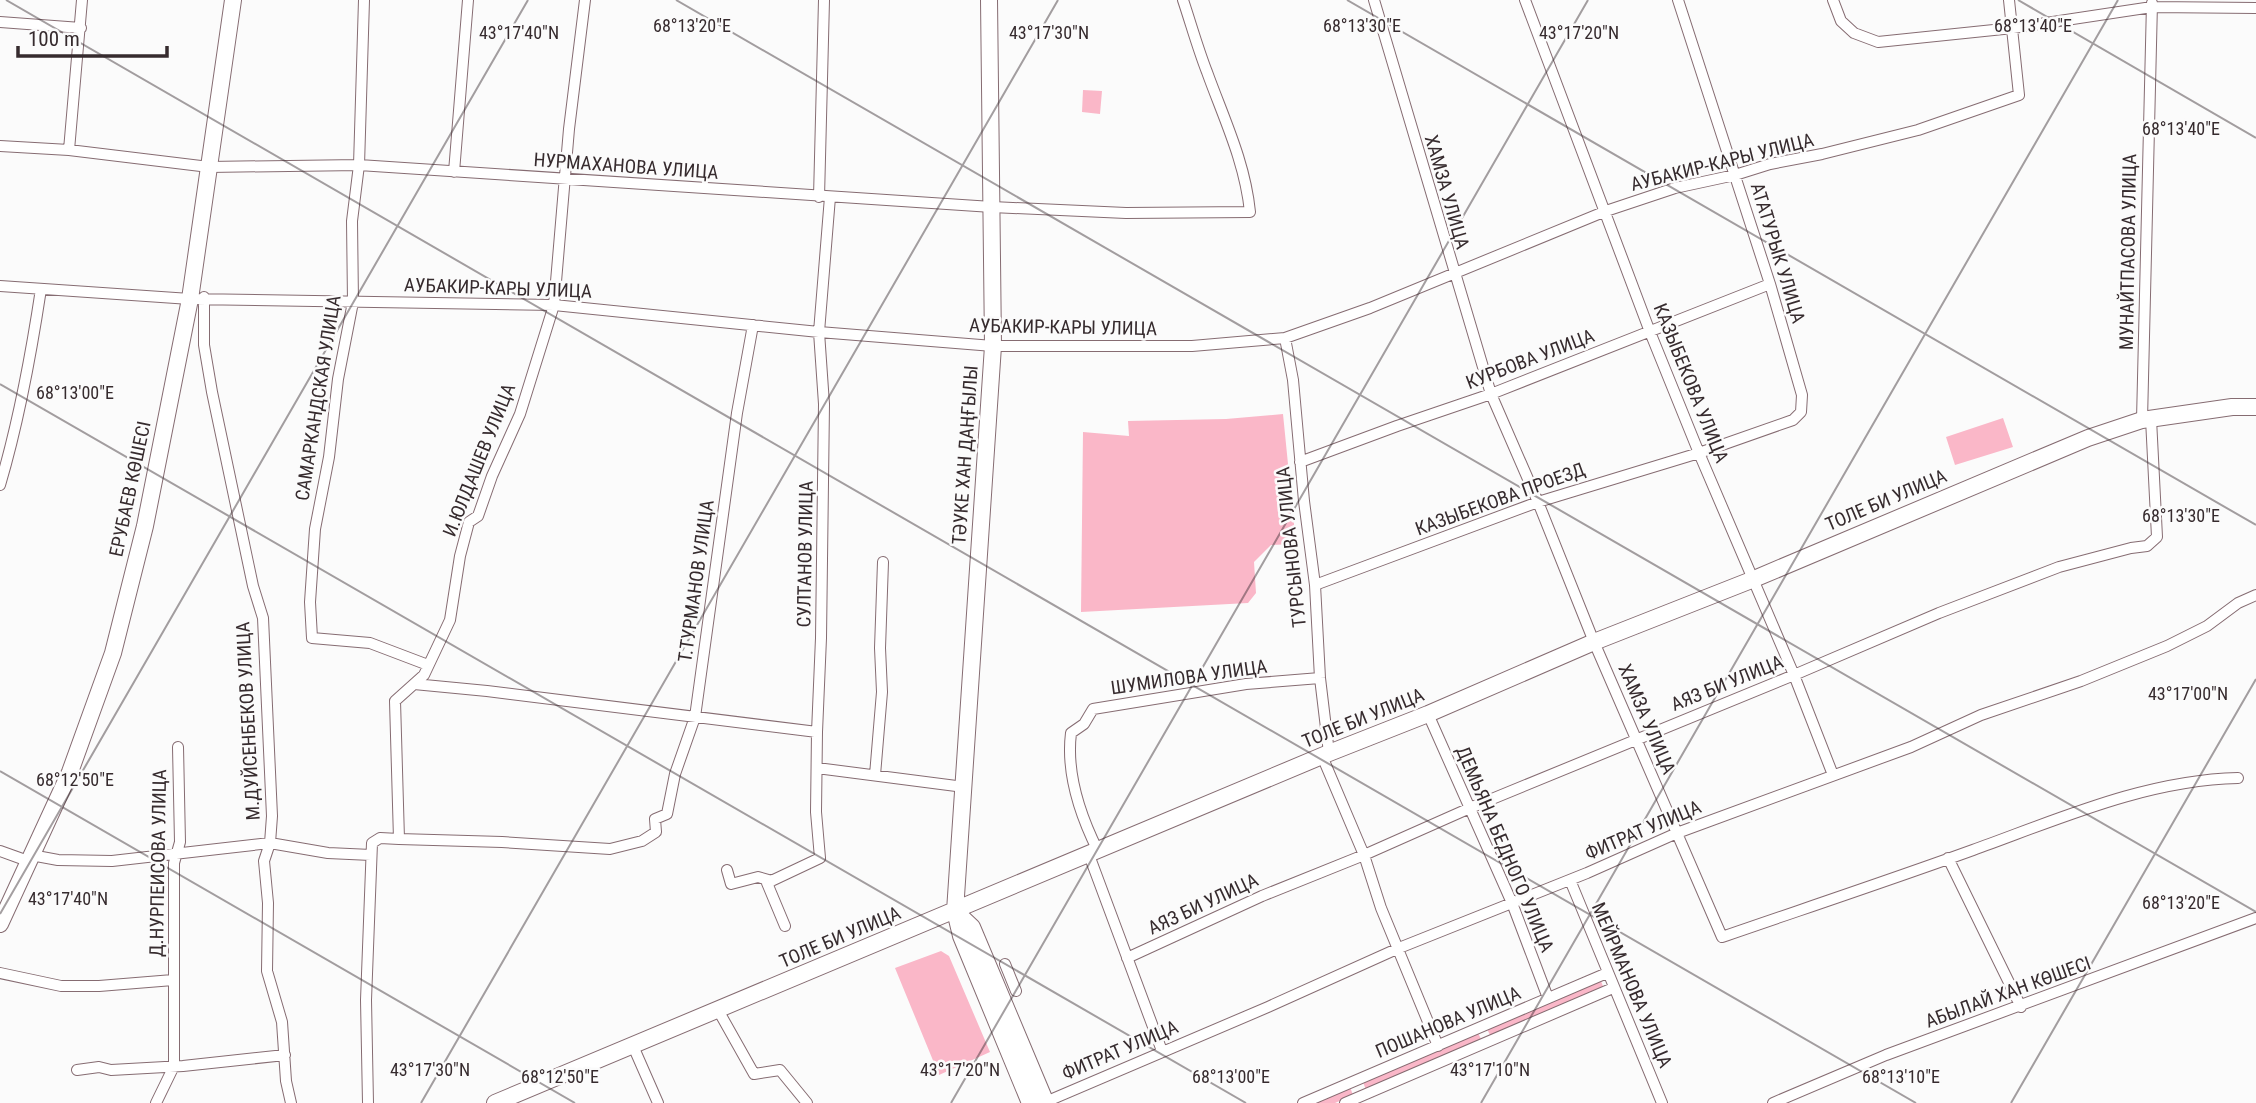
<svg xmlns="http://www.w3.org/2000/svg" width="2256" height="1103" font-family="'Roboto Condensed',sans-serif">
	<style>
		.green { fill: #fab7c8 }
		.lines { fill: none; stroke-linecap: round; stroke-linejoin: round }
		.street-casing { stroke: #866c72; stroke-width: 12 }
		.secondary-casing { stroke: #866c72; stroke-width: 18 }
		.street { stroke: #fff; stroke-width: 10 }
		.secondary { stroke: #fff; stroke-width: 16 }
		.ticks { fill: none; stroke: #362b2e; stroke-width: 2; stroke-opacity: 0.45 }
		.labels { text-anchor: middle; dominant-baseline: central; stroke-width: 5; stroke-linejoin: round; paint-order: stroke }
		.street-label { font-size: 19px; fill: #362b2e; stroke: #fbfbfb }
		.ticks-label { font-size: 18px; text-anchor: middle; fill: #362b2e; stroke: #fbfbfb; stroke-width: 5; stroke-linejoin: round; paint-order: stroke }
	</style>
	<rect width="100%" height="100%" fill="#fbfbfb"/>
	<path class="green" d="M1083,90L1102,91L1100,114L1082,112Z
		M1283,414L1296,544L1271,545L1254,562L1256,593L1248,603L1081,612L1083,432L1129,436L1128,421L1226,419Z
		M2003,418L2013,447L1955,465L1946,437Z
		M941,951L949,956L990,1052L939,1075L895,968Z
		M1601,981L1604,989L1491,1037L1487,1029Z
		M1478,1033L1482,1041L1366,1090L1363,1082Z
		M1350,1087L1353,1095L1335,1103H1313Z"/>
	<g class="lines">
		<defs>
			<path id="street" d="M364,0L359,165L352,221L353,302L338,379L329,457L315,529L310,602L312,638L370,643L428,665
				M1374,0L1491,394L1538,502L1594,642L1722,937C1806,908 1890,880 1973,850C2059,819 2146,780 2238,778
				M1525,0L1650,332L1699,453L1794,675L1833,775
				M1833,0L1841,21L1854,33L1878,42L2013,28L2152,7L2256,8
				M0,22L81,28
				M0,146L69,150L209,167L359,165L992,207L1126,213L1250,212C1245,162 1224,119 1207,72C1198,49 1191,24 1183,0
				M69,150L82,0
				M454,172L468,0
				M819,197L824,0
				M0,286L190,299L554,305L819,332L993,346H1192L1285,338L1370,308L1606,211L1675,188L1735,175L1770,164L1822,154L1918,130L2019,95L2009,0
				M204,297V345L212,392L253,586L263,618L272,816L270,843L264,861L268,903L267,971L282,1022L286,1081L291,1103
				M1285,338L1293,380L1304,501L1315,585L1320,678L1329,753
				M2142,420L2152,3
				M1300,462L1397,426L1491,394L1770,284
				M0,485C19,421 31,355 41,289
				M1315,585L1538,502L1699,453L1793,420L1801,412L1802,395L1770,284L1678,0
				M414,684L487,691L817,732
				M1428,714L1512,903L1548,998
				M1322,756L1364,855L1381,908L1438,1046
				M817,768L964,787
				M875,775L882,692L880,648L883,562
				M399,839L502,842L610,849L642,841L656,832L655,819L667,814L675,774L695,717L737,413L753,325
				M0,851L28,861
				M1098,851C1080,815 1066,773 1071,733L1084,724L1093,709L1246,684L1320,678
				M31,855L58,860L112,861L270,843L328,853L371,855
				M1089,855L1162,1051
				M1948,858L2021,1007
				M727,870L731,884L758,877L772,881
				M1570,880L1662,1103
				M785,926L767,883L820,858L816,812L817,732L821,638L824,404L819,332L830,197
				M1127,958L1262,896L1364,855L1470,808L1794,675L1939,613L2059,567L2131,548L2147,546L2157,537L2151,419
				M1005,964L1016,991
				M0,973L61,986H99L173,980
				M718,1010L754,1074L780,1070L807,1103
				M633,1046L658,1103
				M77,1070L99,1067L111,1070L183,1066L285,1055
				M156,1103L174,1066V863L180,842L178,747
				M368,1103L366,1000L372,843L380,838L399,839L395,701L424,675L450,620L460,556L469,522L478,516L492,476L520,414L554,305L569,129L585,0
				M1043,1103L1268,1007L1399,948L1587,873L1677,833L1911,747L1981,715L2081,681L2167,646L2207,626L2238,603L2256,595
				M1303,1103L1607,973
				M1345,1103L1613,988
				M1773,1103L1886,1055L2256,918"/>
			<path id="secondary" d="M989,0L993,346L955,911L961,936L1030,1103
				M955,911L972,927L1046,1103
				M0,924L70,772L113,653L145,526L190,299L233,0
				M495,1103L1329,753L1428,714L1594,642L1754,579L2088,438L2142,420L2232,407H2256"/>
		</defs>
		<use href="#street" class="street-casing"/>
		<use href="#secondary" class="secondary-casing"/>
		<use href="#street" class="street"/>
		<use href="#secondary" class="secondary"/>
	</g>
	<path class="ticks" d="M6,0L1916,1103M676,0L2256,912M1347,0L2256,525M2018,0L2256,138M0,384L1246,1103M0,771L575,1103M0,914L528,0M421,1103L1058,0M951,1103L1588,0M1481,1103L2118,0M2011,1103L2256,679"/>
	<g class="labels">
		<g class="street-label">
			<text transform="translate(1722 162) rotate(-14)">АУБАКИР-КАРЫ УЛИЦА</text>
			<text transform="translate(626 166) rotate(4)">НУРМАХАНОВА УЛИЦА</text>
			<text transform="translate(1447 192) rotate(74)">ХАМЗА УЛИЦА</text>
			<text transform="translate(2128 252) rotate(-89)">МУНАЙТПАСОВА УЛИЦА</text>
			<text transform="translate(1778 253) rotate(73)">АТАТУРЫК УЛИЦА</text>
			<text transform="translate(498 288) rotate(2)">АУБАКИР-КАРЫ УЛИЦА</text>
			<text transform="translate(1063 327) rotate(1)">АУБАКИР-КАРЫ УЛИЦА</text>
			<text transform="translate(1530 359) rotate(-21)">КУРБОВА УЛИЦА</text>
			<text transform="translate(1691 383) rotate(68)">КАЗЫБЕКОВА УЛИЦА</text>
			<text transform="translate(318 398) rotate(-81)">САМАРКАНДСКАЯ УЛИЦА</text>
			<text transform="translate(965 455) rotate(-86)">ТӘУКЕ ХАН ДАҢҒЫЛЫ</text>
			<text transform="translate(479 460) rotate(-68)">И.ЮЛДАШЕВ УЛИЦА</text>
			<text transform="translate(130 489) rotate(-78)">ЕРУБАЕВ КӨШЕСІ</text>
			<text transform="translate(1500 499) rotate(-20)">КАЗЫБЕКОВА ПРОЕЗД</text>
			<text transform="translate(1886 500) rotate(-23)">ТОЛЕ БИ УЛИЦА</text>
			<text transform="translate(1291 547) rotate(-96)">ТУРСЫНОВА УЛИЦА</text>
			<text transform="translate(805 554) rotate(-89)">СУЛТАНОВ УЛИЦА</text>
			<text transform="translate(696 581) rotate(-82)">Т.ТУРМАНОВ УЛИЦА</text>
			<text transform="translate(1189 677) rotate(-8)">ШУМИЛОВА УЛИЦА</text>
			<text transform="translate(1727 683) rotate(-22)">АЯЗ БИ УЛИЦА</text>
			<text transform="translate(1363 718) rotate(-22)">ТОЛЕ БИ УЛИЦА</text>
			<text transform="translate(1647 719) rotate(67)">ХАМЗА УЛИЦА</text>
			<text transform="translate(248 721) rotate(-93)">М.ДУЙСЕНБЕКОВ УЛИЦА</text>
			<text transform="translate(1643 830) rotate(-23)">ФИТРАТ УЛИЦА</text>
			<text transform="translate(1505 849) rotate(67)">ДЕМЬЯНА БЕДНОГО УЛИЦА</text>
			<text transform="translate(158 863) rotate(-89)">Д.НУРПЕИСОВА УЛИЦА</text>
			<text transform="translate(1203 904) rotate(-25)">АЯЗ БИ УЛИЦА</text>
			<text transform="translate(840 937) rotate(-23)">ТОЛЕ БИ УЛИЦА</text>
			<text transform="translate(1632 985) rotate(67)">МЕЙРМАНОВА УЛИЦА</text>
			<text transform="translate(2008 992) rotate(-20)">АБЫЛАЙ ХАН КӨШЕСІ</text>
			<text transform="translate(1448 1022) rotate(-23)">ПОШАНОВА УЛИЦА</text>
			<text transform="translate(1120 1050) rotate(-23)">ФИТРАТ УЛИЦА</text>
		</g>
	</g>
	<g class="ticks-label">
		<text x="692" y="32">68°13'20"E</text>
		<text x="1362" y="32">68°13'30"E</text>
		<text x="2033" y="32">68°13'40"E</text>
		<text x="519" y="39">43°17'40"N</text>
		<text x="1049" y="39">43°17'30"N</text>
		<text x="1579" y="39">43°17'20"N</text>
		<text x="2181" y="135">68°13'40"E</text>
		<text x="75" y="399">68°13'00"E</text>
		<text x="2181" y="522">68°13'30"E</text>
		<text x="2188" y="700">43°17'00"N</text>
		<text x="75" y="786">68°12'50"E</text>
		<text x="68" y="905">43°17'40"N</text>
		<text x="2181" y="909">68°13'20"E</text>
		<text x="430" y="1076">43°17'30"N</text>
		<text x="960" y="1076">43°17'20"N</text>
		<text x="1490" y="1076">43°17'10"N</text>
		<text x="560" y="1083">68°12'50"E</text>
		<text x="1231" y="1083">68°13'00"E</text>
		<text x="1901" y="1083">68°13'10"E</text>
	</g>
	<path d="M18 46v10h149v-10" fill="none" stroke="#362b2e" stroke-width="3.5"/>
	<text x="28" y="46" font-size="21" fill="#362b2e" stroke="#fbfbfb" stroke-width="5" paint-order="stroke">100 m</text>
</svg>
